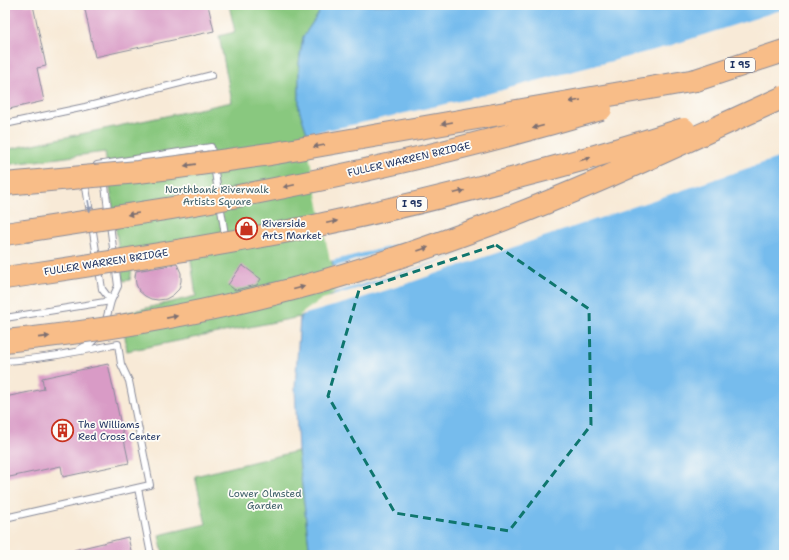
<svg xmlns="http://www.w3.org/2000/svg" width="789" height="560" font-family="'Shantell Sans',sans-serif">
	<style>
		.green { fill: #89c87f; stroke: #527c6e }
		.water { fill: #76bced; stroke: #4876a6 }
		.pier { fill: #f8ead7 }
		.building { fill: #d99bc6 }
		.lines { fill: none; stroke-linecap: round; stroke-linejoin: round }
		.service-casing { stroke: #8a8c9a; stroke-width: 8 }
		.motorway-casing { stroke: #8a8c9a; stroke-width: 24 }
		.service { stroke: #fff; stroke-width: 6 }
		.motorway { stroke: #f8bd88; stroke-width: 22 }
		.motorway-bridge-casing { stroke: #8a8c9a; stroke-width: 24; stroke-linecap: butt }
		.motorway-bridge { stroke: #f8bd88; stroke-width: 22 }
		.oneway { fill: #7e6f71 }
		.oneway2 { fill: #8d97ae }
		.marked { fill: none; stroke: #0f766e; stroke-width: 3; stroke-dasharray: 8 5; stroke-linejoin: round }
		.labels { text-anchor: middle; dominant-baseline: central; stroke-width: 3.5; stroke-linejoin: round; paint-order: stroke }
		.shield { fill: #fdfcf7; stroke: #5f6c8c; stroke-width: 1 }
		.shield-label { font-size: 9px; font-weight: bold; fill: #1b2f5e }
		.street-label { font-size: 10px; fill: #1b2f5e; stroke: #fdfcf7 }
		.park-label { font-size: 10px; fill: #3c5d68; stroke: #fdfcf7 }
		.poi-label { font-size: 10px; fill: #1b2f5e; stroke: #fdfcf7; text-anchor: start }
	</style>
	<rect width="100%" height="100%" fill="#fdfcf7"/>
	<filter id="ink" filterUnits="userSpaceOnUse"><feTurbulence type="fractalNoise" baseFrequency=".025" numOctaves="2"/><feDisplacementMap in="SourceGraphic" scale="8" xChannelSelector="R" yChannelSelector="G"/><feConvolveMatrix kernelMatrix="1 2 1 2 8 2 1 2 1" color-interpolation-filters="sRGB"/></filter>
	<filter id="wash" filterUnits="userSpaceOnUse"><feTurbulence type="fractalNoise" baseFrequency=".012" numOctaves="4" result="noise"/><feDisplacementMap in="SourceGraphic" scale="16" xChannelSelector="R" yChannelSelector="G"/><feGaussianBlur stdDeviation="0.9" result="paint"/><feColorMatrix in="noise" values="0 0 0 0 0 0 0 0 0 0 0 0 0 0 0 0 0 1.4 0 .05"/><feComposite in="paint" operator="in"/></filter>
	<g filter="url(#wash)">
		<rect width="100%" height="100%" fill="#f8ead7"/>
		<path class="green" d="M229,5H317L319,13L303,37L299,63V109L307,133L338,291L300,317L127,351L122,314L196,296L189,247L132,268L130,280L123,281L105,152L5,165V150L232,102L219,36L235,32Z
			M298,451L310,555H163L159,535L206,524L195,476Z"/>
		<path class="water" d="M317,5H784V555H310L298,451L295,388L300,317L338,291L307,133L299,109V63L303,37L319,13Z"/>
		<path class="pier" d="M784,9V156L517,246L409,283L359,299L298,316L322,299L379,282L483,246L392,276L329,294L336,290L331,268L401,245L400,244L330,261L305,134L347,126L468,99L669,46Z"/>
		<g id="blocks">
			<path class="building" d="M16,5H33L46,66L37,68L44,101L5,110V7Z
				M84,5H208L214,31L95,57Z
				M177,264L181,273V281L179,289L173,295L166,299L158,300L151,299L145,296L139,291L136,284L135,277L136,271Z
				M242,265L261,279L257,285L235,290L228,285Z
				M108,364L129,463L63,477L61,466L5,478V397L44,389L42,378Z
				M128,537L132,555H75L74,550Z"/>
		</g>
	</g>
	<g filter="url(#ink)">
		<use href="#blocks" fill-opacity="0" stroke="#8a8c9a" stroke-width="1"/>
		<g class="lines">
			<defs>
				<path id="service" d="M5,124L85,107L212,75
					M97,165L211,147L225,235L220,236
					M104,178L118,286L111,301L105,324
					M85,181L102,289L111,301
					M5,318L111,301
					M80,349L91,343L97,337
					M5,361C43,359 80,351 118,344L121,364L129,381L150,485L5,518
					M138,488L151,555"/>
				<path id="motorway" d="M696,80L784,51
					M5,234L25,231
					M5,278L32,274"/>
			</defs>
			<use href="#service" class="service-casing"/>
			<use href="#motorway" class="motorway-casing"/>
			<use href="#service" class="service"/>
			<use href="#motorway" class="motorway"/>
			<defs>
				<path id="motorway-bridge" d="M5,184L138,172L178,167L270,154L696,80
					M25,231C74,223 123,216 172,208C316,183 460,151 601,109
					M32,274C126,260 220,245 314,226C385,211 456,194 526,175C579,161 632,146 684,129
					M5,341C105,331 204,313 301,287C365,270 427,248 489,225C589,188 686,141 784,97"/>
			</defs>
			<use href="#motorway-bridge" class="motorway-bridge-casing"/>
			<use href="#motorway-bridge" class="motorway-bridge"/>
		</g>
		<defs><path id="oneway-solid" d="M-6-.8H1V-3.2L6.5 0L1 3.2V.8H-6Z"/></defs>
		<g class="oneway">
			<use href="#oneway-solid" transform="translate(575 101) rotate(170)"/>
			<use href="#oneway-solid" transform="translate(447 123) rotate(170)"/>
			<use href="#oneway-solid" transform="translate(538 127) rotate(165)"/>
			<use href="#oneway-solid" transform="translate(319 146) rotate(170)"/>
			<use href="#oneway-solid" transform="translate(585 159) rotate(-16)"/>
			<use href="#oneway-solid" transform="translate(190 165) rotate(172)"/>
			<use href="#oneway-solid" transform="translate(289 186) rotate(168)"/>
			<use href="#oneway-solid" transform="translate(459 192) rotate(-14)"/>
			<use href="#oneway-solid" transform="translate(133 214) rotate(171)"/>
			<use href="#oneway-solid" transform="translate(332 222) rotate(-12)"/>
			<use href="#oneway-solid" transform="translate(423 249) rotate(-19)"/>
			<use href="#oneway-solid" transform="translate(299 288) rotate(-15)"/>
			<use href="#oneway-solid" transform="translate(172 317) rotate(-11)"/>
			<use href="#oneway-solid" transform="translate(44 337) rotate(-6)"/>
		</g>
		<use class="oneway2" href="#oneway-solid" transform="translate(89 206) rotate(81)"/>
	</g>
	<path class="marked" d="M496,245L589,309L591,425L509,531L395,513L328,396L359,290Z"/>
	<defs>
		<symbol id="shop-ring" viewBox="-11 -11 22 22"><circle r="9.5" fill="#fdfcf7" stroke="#c8321e" stroke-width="1.5"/><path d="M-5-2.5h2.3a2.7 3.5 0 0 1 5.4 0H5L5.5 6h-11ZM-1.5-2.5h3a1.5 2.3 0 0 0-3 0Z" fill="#c8321e"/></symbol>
		<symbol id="building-ring" viewBox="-11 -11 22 22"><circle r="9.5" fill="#fdfcf7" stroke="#c8321e" stroke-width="1.5"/><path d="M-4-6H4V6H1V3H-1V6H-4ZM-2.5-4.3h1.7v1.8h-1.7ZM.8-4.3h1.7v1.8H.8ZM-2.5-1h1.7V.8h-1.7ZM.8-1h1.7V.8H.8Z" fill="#c8321e"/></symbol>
	</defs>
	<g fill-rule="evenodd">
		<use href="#shop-ring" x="234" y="216" width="25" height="25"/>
		<use href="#building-ring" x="50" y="418" width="25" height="25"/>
	</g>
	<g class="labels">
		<g class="shield">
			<rect x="725" y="58" width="30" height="14" rx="3"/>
			<rect x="397" y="197" width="30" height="14" rx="3"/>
		</g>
		<g class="shield-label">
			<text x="740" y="65">I 95</text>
			<text x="412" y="204">I 95</text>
		</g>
		<g class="street-label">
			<text transform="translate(409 159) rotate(-13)">FULLER WARREN BRIDGE</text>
			<text transform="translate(106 262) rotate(-9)">FULLER WARREN BRIDGE</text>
		</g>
		<g class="park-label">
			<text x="217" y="189">Northbank Riverwalk<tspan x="217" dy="12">Artists Square</tspan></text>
			<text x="265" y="493">Lower Olmsted<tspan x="265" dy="12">Garden</tspan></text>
		</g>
		<g class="poi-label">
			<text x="262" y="223">Riverside<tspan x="262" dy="12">Arts Market</tspan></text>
			<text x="78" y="424">The Williams<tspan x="78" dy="12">Red Cross Center</tspan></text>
		</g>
	</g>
	<rect width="789" height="560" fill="none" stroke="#fdfcf7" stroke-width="20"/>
</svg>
